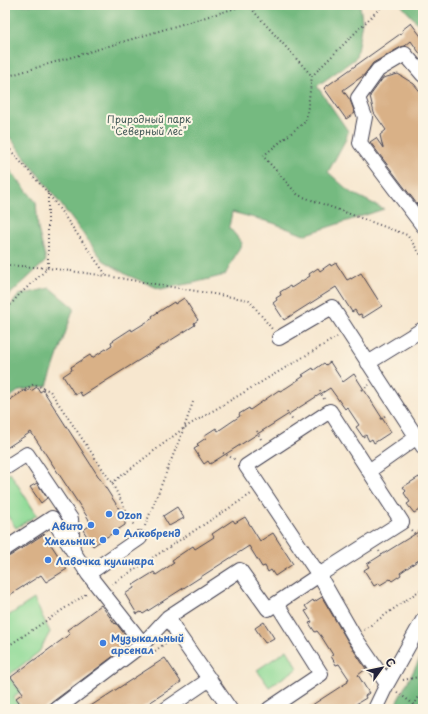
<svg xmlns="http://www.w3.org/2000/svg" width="428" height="714" font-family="'Playpen Sans',sans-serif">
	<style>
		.green { fill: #90da97; stroke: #597e69 }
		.forest { fill: #74ba80; stroke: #4b6e5e }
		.building { fill: #d9b187 }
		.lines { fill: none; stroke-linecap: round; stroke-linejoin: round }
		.minor-casing { stroke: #424051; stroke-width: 16 }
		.path { stroke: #424051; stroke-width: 2; stroke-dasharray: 1 3; stroke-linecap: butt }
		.minor { stroke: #fff; stroke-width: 14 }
		.shop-dot { fill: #3f7fe0; stroke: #fcf5e5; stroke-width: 1.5 }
		.labels { text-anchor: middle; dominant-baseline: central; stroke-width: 4; stroke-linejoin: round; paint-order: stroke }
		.park-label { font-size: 10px; fill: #435957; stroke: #fcf5e5 }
		.shop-label { font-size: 10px; font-weight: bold; fill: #366cbe; stroke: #fcf5e5; text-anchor: start }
	</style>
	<rect width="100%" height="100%" fill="#fcf5e5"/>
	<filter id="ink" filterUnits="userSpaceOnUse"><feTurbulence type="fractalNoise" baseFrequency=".025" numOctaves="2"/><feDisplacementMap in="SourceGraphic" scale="8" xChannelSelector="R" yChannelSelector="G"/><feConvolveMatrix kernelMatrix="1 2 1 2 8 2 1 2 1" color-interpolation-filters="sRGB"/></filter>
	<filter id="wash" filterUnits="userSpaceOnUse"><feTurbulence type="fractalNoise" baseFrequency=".012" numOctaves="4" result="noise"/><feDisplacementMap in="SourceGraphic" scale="16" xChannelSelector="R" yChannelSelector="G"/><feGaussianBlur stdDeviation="0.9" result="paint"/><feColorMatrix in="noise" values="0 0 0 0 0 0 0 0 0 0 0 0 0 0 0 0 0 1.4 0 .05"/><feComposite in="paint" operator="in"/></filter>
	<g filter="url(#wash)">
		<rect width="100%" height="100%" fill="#f7e7cf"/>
		<path class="green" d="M10,473L37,515L16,528L5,512V477Z
			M34,599L50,632L39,652L8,676L20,691L14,698L22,709H5V618Z
			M287,650L298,668L269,687L257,670Z"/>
		<path class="forest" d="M5,5H360L362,21L356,58L317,86L348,131L346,139L328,172L350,192L384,209L304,235L273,223L232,212L229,227L242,243L225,275L193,283L160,289L127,275L103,260L5,131Z
			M401,5H423V29Z
			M5,164L36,202L38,229L46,261L5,299Z
			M50,288L74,308L47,386L20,390L5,401V312L19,295Z
			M423,653V709H393Z"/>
		<g id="blocks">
			<path class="building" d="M411,23L423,39V58L411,41L405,46L401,47L373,63L364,75L343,90L350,100L355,113L346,119L324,88L403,32L402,30Z
				M398,74L414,84L423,95V212L370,142L376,138L383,148L380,135L386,130L374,113L370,96L383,78Z
				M336,263L347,280L351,278V279L361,273L382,306L363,318L361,314L358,315L355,310L352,312L336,287L284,320L273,303L277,300L276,298L281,295L280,292L290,286L291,288L310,276L309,274L318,268L320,271L330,264L331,266Z
				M184,298L198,320L194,323L195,325L82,396L80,392L75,395L63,376L72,370L71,367L90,355L92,358L112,345L111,342L131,329L132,331L153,318L152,316L174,302L175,304Z
				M330,362L343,382L354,374L391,432L374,443L372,439L369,441L366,435L363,437L356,427L359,425L347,407L345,409L330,388L210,464L208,461L204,464L194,449L199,446L197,444L206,438L205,435L216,428L218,431L240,416L239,414L249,408L250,410L279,390L280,391L286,388L304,376L302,375L313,368L314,370L324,363L326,365Z
				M37,387L40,392L43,390L125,518V525L93,546L83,530L91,525L88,518L31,432L5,449V403L25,390L26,392L30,389L31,391Z
				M419,477L423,483V508L414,513L407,504L410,502L404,493L406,491L403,487Z
				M37,483L47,498L41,503L30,487Z
				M177,507L184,518L169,526L163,516Z
				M245,517L260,541L273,533L293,564L275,576L271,570L268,572L265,566L262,567L249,546L143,614L141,612L137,614L125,594L134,588L133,585L154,572L156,575L174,563L172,560L193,546L195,549L214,537L212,534L233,520L235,523Z
				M423,529V557L400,573L401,575L392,581L390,579L380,585L379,583L374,586L364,570L369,567L367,564Z
				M44,534L67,569L46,582L41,575L5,598V557L10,556Z
				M322,597L347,640L366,669L358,675L369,693L365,696L366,698L356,704L359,709H306L343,685L348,682L347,680L349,679L339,664L336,665L331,656L333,655L321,636L317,631L315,632L309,623L312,622L305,611L308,610L305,606L313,600L314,602Z
				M101,605L115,624L116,623L131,643L43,709H24L16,698L23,693L11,677L70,634L67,630Z
				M264,622L274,638L265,643L255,628Z
				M165,658L181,682L140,709H86Z"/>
		</g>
	</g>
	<g filter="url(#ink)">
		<use href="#blocks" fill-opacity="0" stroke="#424051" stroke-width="1"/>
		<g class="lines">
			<defs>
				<path id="minor" d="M423,75L405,54L378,70L358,98L365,117L360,143L423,226
					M279,338L332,307L423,447
					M368,363L423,329
					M330,411L402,522L319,575L246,466Z
					M5,468L27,454L71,519L73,551L52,518L5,549
					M369,471L417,437
					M140,538L88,574L143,644
					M73,551L88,574
					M168,617L178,634L230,709
					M57,709L143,644L168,617L240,570L268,609L319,575L354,636L387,684
					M166,709L210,679
					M269,709L321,674L277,604
					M375,709L387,684L423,620"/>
			</defs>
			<use href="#minor" class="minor-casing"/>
			<path class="path" d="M248,5L312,76
				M383,5L312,76L306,121L263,156L298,195L407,235L423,258
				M5,77L246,5
				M5,144L48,193L107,276
				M5,265L48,268V194
				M5,311L19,295L48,268L107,276L249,300L272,329
				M362,390L369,385
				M320,391L325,401
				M5,402L34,384L50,391L112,483L134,526
				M287,412L293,421
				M381,419L386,415
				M257,431L262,441
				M223,453L236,460
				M112,483L184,428L337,337
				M145,526L184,428L193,402
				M411,530L417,536
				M379,551L383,558
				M112,584L251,494
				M364,630L423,588
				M5,648L85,595L86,592
				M155,651L168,641
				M403,680L423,676
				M397,692L420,709
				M412,709L423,689"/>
			<use href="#minor" class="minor"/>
		</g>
	</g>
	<g class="shop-dot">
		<circle cx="109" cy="514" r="4"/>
		<circle cx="91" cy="525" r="4"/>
		<circle cx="116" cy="532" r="4"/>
		<circle cx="103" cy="540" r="4"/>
		<circle cx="48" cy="560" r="4"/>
		<circle cx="103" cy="643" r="4"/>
	</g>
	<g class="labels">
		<g class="park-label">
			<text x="149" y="118">Природный парк<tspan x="149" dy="12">"Северный лес"</tspan></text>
		</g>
		<g class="shop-label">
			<text x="117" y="514">Ozon</text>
			<text x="83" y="525" text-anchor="end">Авито</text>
			<text x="124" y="532">Алкобренд</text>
			<text x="95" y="540" text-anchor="end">Хмельник</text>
			<text x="56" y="560">Лавочка кулинара</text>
			<text x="111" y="637">Музыкальный<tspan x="111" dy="12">арсенал</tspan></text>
		</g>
	</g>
	<rect width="428" height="714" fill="none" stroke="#fcf5e5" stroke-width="20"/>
	<g transform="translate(382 668) rotate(57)" stroke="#fcf5e5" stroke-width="3" paint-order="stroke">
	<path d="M0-3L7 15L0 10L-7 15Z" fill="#22223b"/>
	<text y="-6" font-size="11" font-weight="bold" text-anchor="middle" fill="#22223b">С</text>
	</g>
</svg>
